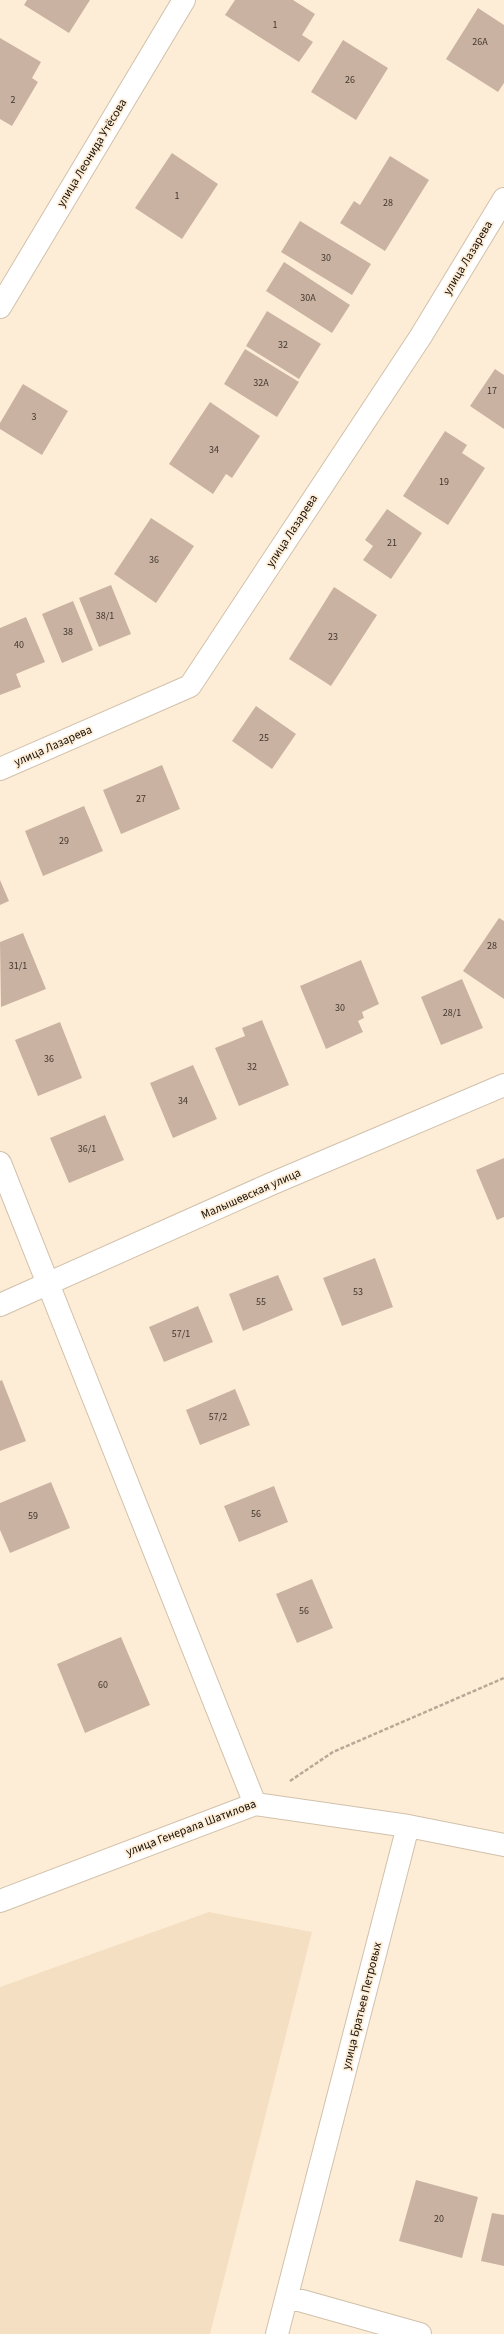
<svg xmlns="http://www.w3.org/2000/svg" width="504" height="2334" font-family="'Source Sans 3',sans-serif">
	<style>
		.built { fill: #f5dfc2 }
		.building { fill: #cab2a3 }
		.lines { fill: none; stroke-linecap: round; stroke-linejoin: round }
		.minor-casing { stroke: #d1c1ab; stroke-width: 24 }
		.path { stroke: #b7a997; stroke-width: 2.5; stroke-dasharray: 4 2; stroke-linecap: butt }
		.minor { stroke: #fff; stroke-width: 22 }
		.labels { text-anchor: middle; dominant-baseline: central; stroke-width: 3.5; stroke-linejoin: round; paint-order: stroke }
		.number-label { font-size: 10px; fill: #40362c }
		.street-label { font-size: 12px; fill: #120c05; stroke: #feedd6 }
	</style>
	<rect width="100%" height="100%" fill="#feedd6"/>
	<path class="built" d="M209,1912L312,1932L210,2334H0V1987Z"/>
	<path class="building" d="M27,0H90L69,33L24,5Z
		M235,0H293L315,14L302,35L313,42L299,62L225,15Z
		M478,8L504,25V83L498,92L446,59Z
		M0,38L41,62L32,78L38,82L12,126L0,119Z
		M343,40L388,68L356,120L311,92Z
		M172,153L218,184L182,239L135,208Z
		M390,156L429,180L385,251L340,223L354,201L360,205Z
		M300,221L371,264L352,295L281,252Z
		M284,262L350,305L332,333L266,291Z
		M267,311L321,344L299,379L246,346Z
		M245,349L299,382L277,417L224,384Z
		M495,369L504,375V429L470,406Z
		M23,384L68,411L42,455L0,429V423Z
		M210,402L260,436L232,478L226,474L213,494L169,464Z
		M445,431L467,445L462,453L485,468L448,525L403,496Z
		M387,509L422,533L391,579L363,560L373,546L365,540Z
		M151,518L194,546L156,603L114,574Z
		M111,585L131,634L99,647L79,598Z
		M334,587L377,615L331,686L289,659Z
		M73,601L93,650L62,663L42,614Z
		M26,617L45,662L16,674L21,687L0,695V628Z
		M256,706L296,734L272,769L232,741Z
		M162,765L180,809L121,834L103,790Z
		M84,806L103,851L43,876L25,831Z
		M0,880L9,901L0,905Z
		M499,918L504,921V999L463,971Z
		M23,933L46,989L1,1007L0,942Z
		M361,960L379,1004L362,1012L364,1018L358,1021L363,1032L326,1049L300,986Z
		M462,979L483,1028L441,1045L421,997Z
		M262,1020L289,1085L239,1106L215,1048L245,1036L242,1028Z
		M60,1022L82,1078L38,1096L15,1040Z
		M193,1065L217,1119L173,1138L150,1083Z
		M105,1115L124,1160L69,1183L50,1138Z
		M504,1158V1217L497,1220L476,1170Z
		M375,1258L393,1307L342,1326L323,1278Z
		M278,1275L293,1310L243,1331L229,1294Z
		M198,1306L213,1342L164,1362L149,1327Z
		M2,1380L26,1441L0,1451V1381Z
		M235,1389L250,1425L200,1445L186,1410Z
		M51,1482L70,1528L10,1553L0,1530V1503Z
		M274,1486L288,1522L239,1542L224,1506Z
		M312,1579L333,1628L297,1643L276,1594Z
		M121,1637L150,1705L85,1733L57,1664Z
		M416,2180L478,2197L462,2258L399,2241Z
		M492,2213L504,2215V2266L481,2261Z"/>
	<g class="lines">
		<defs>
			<path id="minor" d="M0,307L184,0
				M0,769L190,686L421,336L504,199
				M0,1163L255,1804
				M0,1305L271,1184L504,1085
				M408,1826L504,1845
				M0,1901L255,1804L408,1826L277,2334
				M288,2297L420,2334"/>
		</defs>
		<use href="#minor" class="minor-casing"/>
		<path class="path" d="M290,1781L333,1752L504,1678"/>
		<use href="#minor" class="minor"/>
	</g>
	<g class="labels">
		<g class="number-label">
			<text x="275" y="25">1</text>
			<text x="480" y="42">26А</text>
			<text x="350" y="80">26</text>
			<text x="13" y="100">2</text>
			<text x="177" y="196">1</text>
			<text x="388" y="203">28</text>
			<text x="326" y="258">30</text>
			<text x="308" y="298">30А</text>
			<text x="283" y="345">32</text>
			<text x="261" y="383">32А</text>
			<text x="492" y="391">17</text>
			<text x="34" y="417">3</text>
			<text x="214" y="450">34</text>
			<text x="444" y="482">19</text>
			<text x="392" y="543">21</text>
			<text x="154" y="560">36</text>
			<text x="105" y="616">38/1</text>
			<text x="68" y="632">38</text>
			<text x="333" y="637">23</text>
			<text x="19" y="645">40</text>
			<text x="264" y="738">25</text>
			<text x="141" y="799">27</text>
			<text x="64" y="841">29</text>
			<text x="492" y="946">28</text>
			<text x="18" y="966">31/1</text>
			<text x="340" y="1008">30</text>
			<text x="452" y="1013">28/1</text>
			<text x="49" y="1059">36</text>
			<text x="252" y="1067">32</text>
			<text x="183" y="1101">34</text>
			<text x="87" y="1149">36/1</text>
			<text x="358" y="1292">53</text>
			<text x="261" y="1302">55</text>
			<text x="181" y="1334">57/1</text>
			<text x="218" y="1417">57/2</text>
			<text x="256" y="1514">56</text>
			<text x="33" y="1516">59</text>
			<text x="304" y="1611">56</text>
			<text x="103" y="1685">60</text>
			<text x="439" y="2219">20</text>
		</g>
		<g class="street-label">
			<text transform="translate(92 153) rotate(-59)">улица Леонида Утёсова</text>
			<text transform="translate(468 258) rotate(-59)">улица Лазарева</text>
			<text transform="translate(292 531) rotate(-57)">улица Лазарева</text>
			<text transform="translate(53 746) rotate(-24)">улица Лазарева</text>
			<text transform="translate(251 1194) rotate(-24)">Малышевская улица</text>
			<text transform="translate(191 1828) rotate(-21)">улица Генерала Шатилова</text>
			<text transform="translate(362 2006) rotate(-76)">улица Братьев Петровых</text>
		</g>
	</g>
</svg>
